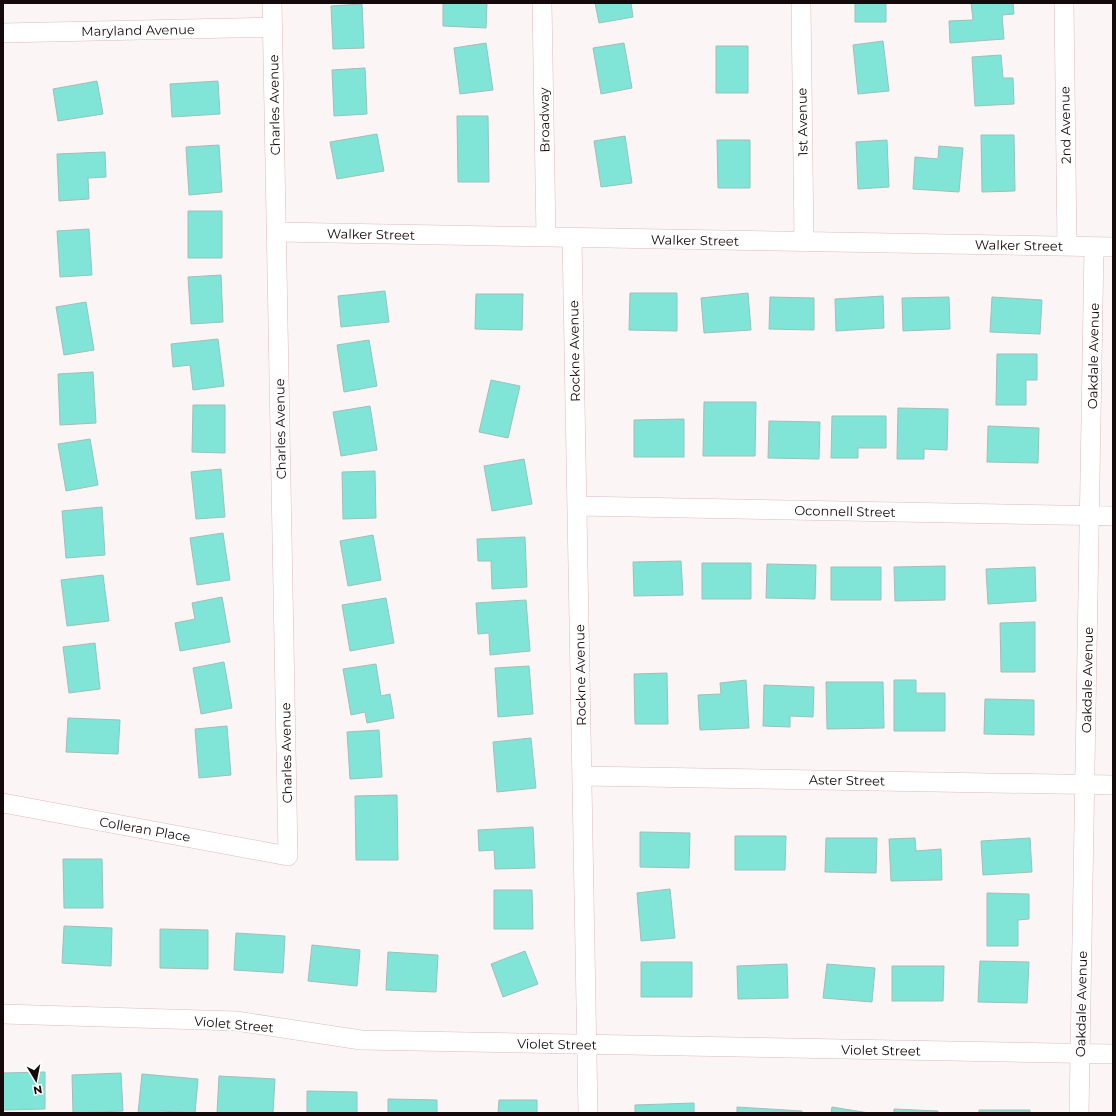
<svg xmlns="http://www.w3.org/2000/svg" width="1116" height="1116" font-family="Montserrat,sans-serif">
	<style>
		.building { fill: #80e4d6; stroke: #9ec0ba }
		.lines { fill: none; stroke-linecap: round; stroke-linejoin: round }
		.street-casing { stroke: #ddbbbe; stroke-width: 20 }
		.street { stroke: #fff; stroke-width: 19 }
		.labels { text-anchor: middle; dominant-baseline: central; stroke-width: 4; stroke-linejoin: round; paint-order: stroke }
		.street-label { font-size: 13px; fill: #150a0b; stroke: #fff }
	</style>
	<rect width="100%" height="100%" fill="#fcf5f5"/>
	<path class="building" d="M443,3H487L486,28L443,26Z
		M595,3H631L633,17L599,23Z
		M855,3H886V22H855Z
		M971,3H1013L1014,14L1002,15L1004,39L950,43L949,21L973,20Z
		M362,4L364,48L333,49L331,6Z
		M883,41L889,91L858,94L853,45Z
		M486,43L493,90L460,94L454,48Z
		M624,43L632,88L601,94L593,48Z
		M716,46H748V93H716Z
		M1001,55L1003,78H1013L1014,104L975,106L972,57Z
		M365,68L367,114L334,116L332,70Z
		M97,81L103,114L58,121L53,89Z
		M218,81L220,114L172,117L170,84Z
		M457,116H488L489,182H458Z
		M377,134L384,171L337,179L330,142Z
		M981,135H1014L1015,191L982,192Z
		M625,136L632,183L601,187L594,141Z
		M717,140H750V188H718Z
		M887,140L889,187L858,189L856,142Z
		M219,145L222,192L189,195L186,147Z
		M939,146L963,148L959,192L913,189L915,157L938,159Z
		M105,152L106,177L88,178L89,199L59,201L57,154Z
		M188,211H222V258H188Z
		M89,229L92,275L60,277L57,231Z
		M221,275L223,322L191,324L188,277Z
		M385,291L389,322L341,327L338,296Z
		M630,293H677V331L629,330Z
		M748,293L751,330L704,333L701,298Z
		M476,294H523L522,330L475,329Z
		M883,296L884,328L836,331L835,299Z
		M770,297L814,298V330L769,329Z
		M949,297L950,329L903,331L902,298Z
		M992,297L1042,300L1040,334L990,332Z
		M86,302L94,350L64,355L56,307Z
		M218,339L224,386L193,390L190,365L173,367L171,344Z
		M369,340L377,386L344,392L337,345Z
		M997,354H1037V380H1026V405H996Z
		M93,372L96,423L60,425L58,374Z
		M491,380L520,386L508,438L479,432Z
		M704,402H756L755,456H703Z
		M193,405H225V453L192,452Z
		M370,406L377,450L341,456L333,412Z
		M898,408L948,409L947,450L924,449V459H897Z
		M832,416H886V448H858V458H831Z
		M684,419V457H634V420Z
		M769,421L820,422L819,459L768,458Z
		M988,426L1039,428L1038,463L987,462Z
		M90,439L98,485L66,491L58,444Z
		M524,459L532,504L492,511L484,466Z
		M221,469L225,517L196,519L191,472Z
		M375,471L376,518L343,519L342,472Z
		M102,507L105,555L66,558L62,511Z
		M223,533L230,580L197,585L190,538Z
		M373,535L381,580L348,586L340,541Z
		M525,537L527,587L492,589L491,561H478L477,539Z
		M681,561L683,595L634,596L633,562Z
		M702,563H751V599H702Z
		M767,564L816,565L815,599L766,598Z
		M945,566V600L895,601L894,567Z
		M831,567H881V600H831Z
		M1035,567L1036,601L988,604L986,569Z
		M103,575L109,621L67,626L61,580Z
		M222,597L230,642L180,651L175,623L195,619L192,603Z
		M386,598L394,643L350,651L342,605Z
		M526,600L530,651L490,655L489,633L478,634L476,603Z
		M1035,622V672H1001L1000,623Z
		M95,643L100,689L69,693L63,647Z
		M224,662L232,708L201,714L193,668Z
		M376,664L381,696L390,694L394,718L367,723L365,712L351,715L343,669Z
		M529,666L533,714L498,717L495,668Z
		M667,673L668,724H635L634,674Z
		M746,680L749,728L700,730L698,695L721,694L720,683Z
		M894,680H916V693H945V731H894Z
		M826,682H883L884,728L827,729Z
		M764,685L814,687L813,717L790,716V727L763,726Z
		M985,699L1034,700V735L984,734Z
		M68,718L120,720L118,754L66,752Z
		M227,726L231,775L199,778L195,729Z
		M379,730L382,777L350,779L347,732Z
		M531,738L536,788L497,792L493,742Z
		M397,795L398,860H356L355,796Z
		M533,827L535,868L495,869L494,850L479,851L478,830Z
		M640,832L690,833L689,868L640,867Z
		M735,836H786L785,870H735Z
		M826,838H877L876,873L825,872Z
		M915,838L916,851L941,849L942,880L891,881L889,839Z
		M1030,838L1032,872L983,875L981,841Z
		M63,859H102L103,908H64Z
		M670,889L675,938L641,941L637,893Z
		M494,890H532L533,929H494Z
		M987,893L1029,894V919L1018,920V946H987Z
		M64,926L112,928L111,966L62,963Z
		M160,929L208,930V969L160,968Z
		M236,933L285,936L283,973L234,970Z
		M312,945L360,950L357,986L308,981Z
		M525,951L538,984L503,997L491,964Z
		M388,952L438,955L436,992L386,990Z
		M980,961L1029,962L1027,1003L978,1002Z
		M641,962H692V997H641Z
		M787,964L788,998L738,999L737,966Z
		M827,964L875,968L872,1002L823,998Z
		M892,966H944L943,1001H892Z
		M45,1072V1109L3,1110V1073Z
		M121,1073L123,1111L73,1113L72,1075Z
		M142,1074L198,1079L195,1113L160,1111V1113H138Z
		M219,1076L275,1079L273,1113H217Z
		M307,1091L357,1092V1113H307Z
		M388,1099L437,1100V1113H388Z
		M499,1100H537V1113H498Z
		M694,1103V1113H635V1105Z
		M737,1107L802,1111V1113H737Z
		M832,1107L869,1113H831Z
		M894,1109L938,1111V1113H894Z
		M979,1110H1030V1113H979Z"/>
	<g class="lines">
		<defs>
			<path id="street" d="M542,3L546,237
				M801,3L804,242
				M1064,3L1067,246
				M3,33L273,27
				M277,232L1113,247
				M572,238L588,1113
				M577,506L1113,516
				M582,776L1113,785
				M3,803L288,856L272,3
				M3,1014L236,1021L361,1040L1113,1054
				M1079,1113L1094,247"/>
		</defs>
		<use href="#street" class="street-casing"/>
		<use href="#street" class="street"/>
	</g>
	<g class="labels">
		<g class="street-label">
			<text transform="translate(138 30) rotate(-1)">Maryland Avenue</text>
			<text transform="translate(274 105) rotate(-91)">Charles Avenue</text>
			<text transform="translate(544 120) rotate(-91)">Broadway</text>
			<text transform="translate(802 122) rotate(-91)">1st Avenue</text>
			<text transform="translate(1065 125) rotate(-91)">2nd Avenue</text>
			<text transform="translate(371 234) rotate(1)">Walker Street</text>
			<text transform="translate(695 240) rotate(1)">Walker Street</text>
			<text transform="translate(1019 245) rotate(1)">Walker Street</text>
			<text transform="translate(574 351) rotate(-91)">Rockne Avenue</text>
			<text transform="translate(1093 356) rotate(-89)">Oakdale Avenue</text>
			<text transform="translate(280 429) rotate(-91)">Charles Avenue</text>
			<text transform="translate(845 511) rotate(1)">Oconnell Street</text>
			<text transform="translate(580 675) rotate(-91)">Rockne Avenue</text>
			<text transform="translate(1087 680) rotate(-89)">Oakdale Avenue</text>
			<text transform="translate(286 753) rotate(-91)">Charles Avenue</text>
			<text transform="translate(847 780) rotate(1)">Aster Street</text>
			<text transform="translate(145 829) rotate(10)">Colleran Place</text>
			<text transform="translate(1081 1004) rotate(-89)">Oakdale Avenue</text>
			<text transform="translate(234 1024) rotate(5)">Violet Street</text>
			<text transform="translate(557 1044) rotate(1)">Violet Street</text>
			<text transform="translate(881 1050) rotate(1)">Violet Street</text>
		</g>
	</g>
	<rect width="1116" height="1116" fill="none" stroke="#150a0b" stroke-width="8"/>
	<g transform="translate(36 1080) rotate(170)" stroke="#ffffff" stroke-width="3" paint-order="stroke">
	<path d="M0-3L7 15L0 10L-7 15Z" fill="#150a0b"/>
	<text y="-6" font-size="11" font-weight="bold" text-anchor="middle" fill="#150a0b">N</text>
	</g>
</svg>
